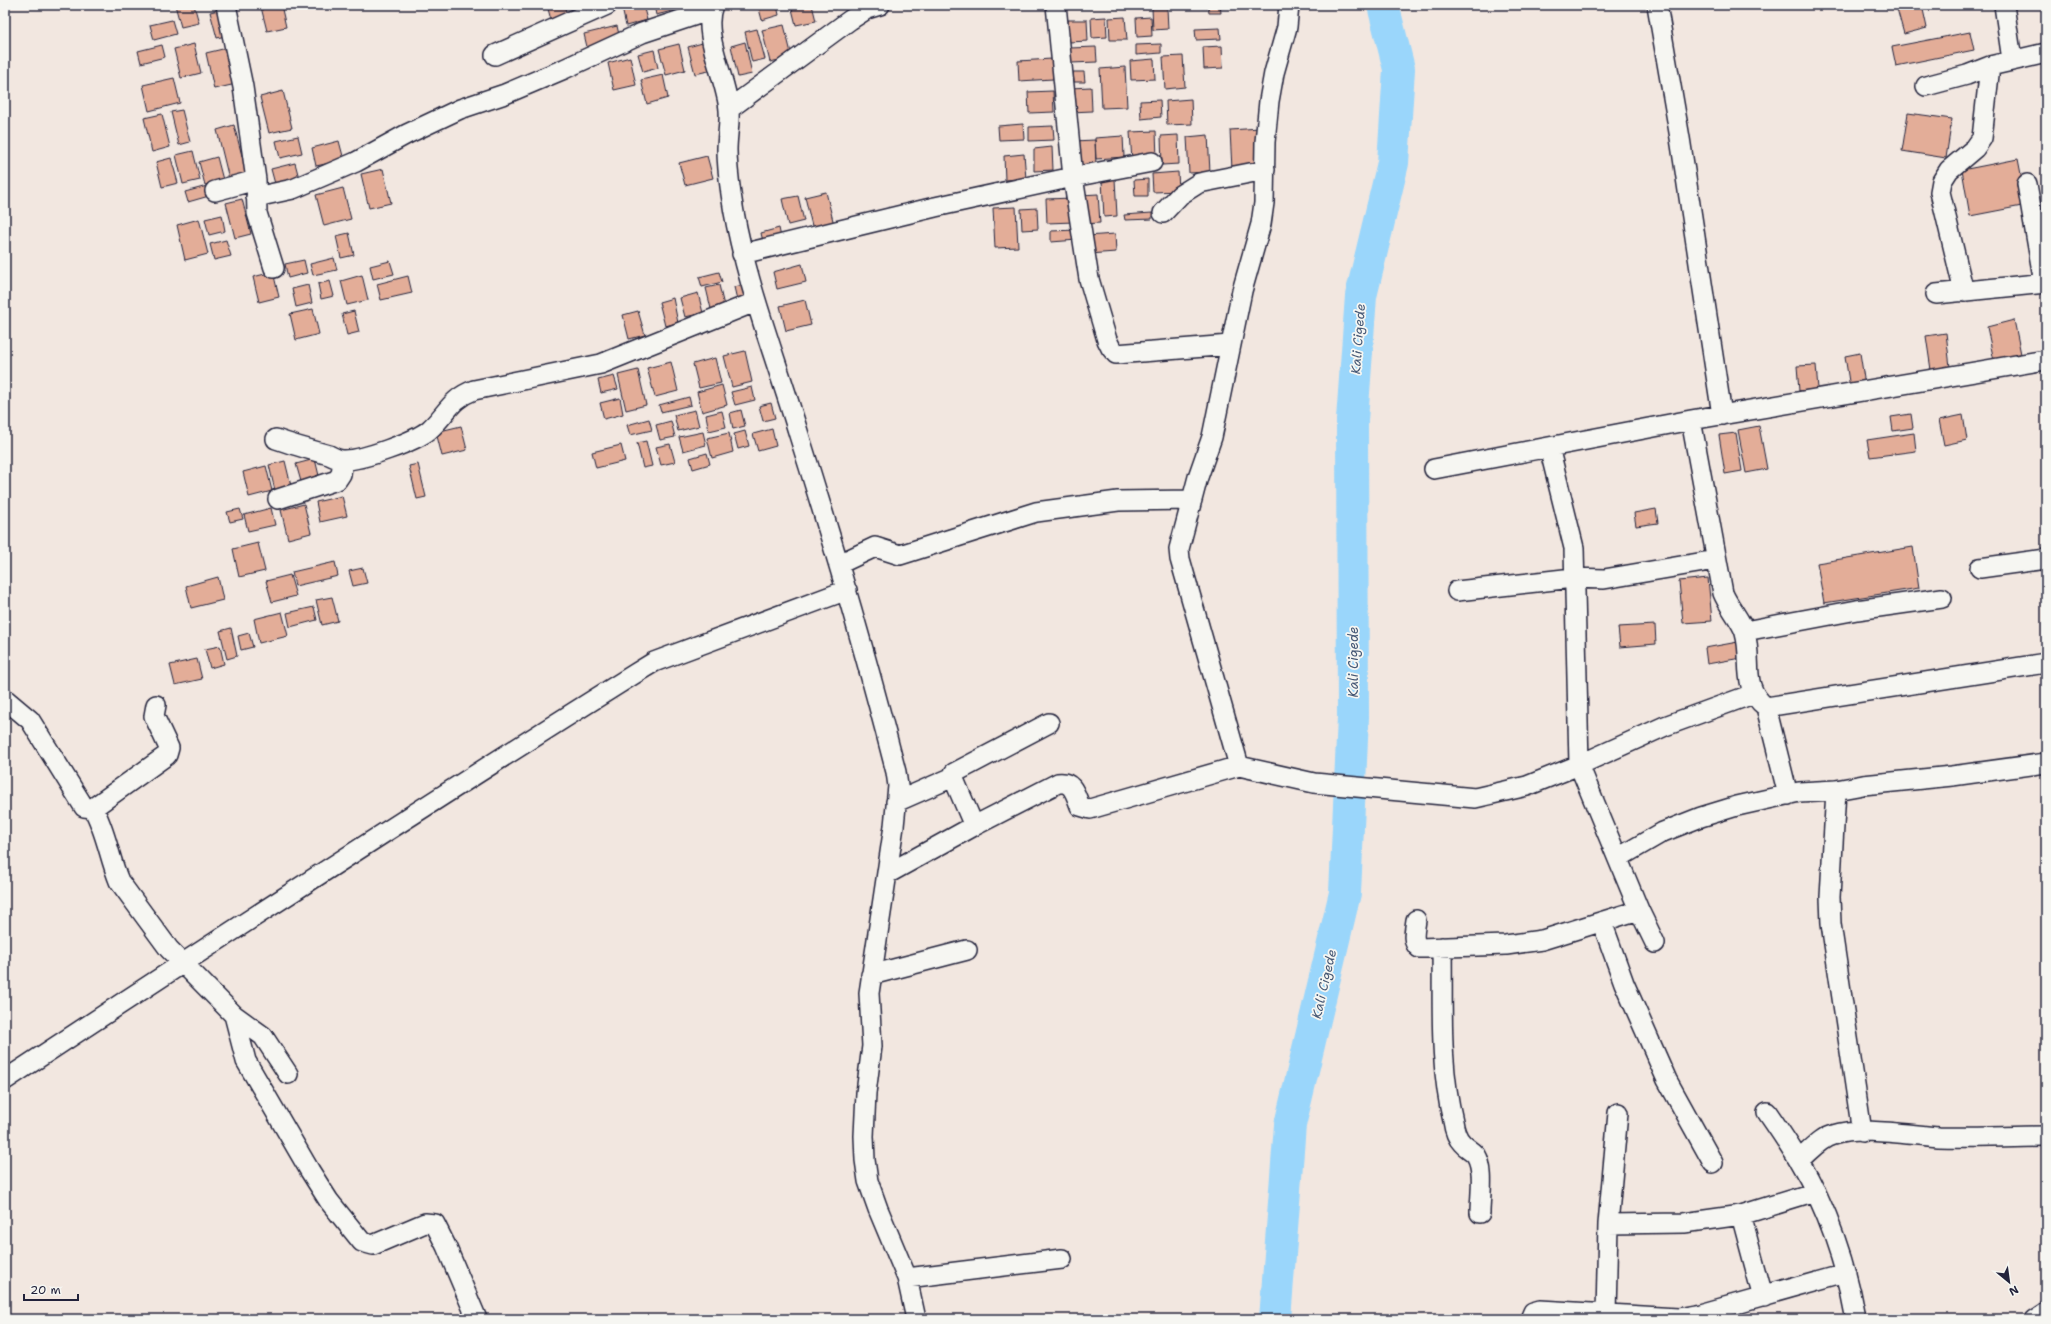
<svg xmlns="http://www.w3.org/2000/svg" width="2051" height="1324" font-family="'Shantell Sans',sans-serif">
	<style>
		.lines { fill: none; stroke-linecap: round; stroke-linejoin: round }
		.river { stroke: #9ad6fb; stroke-width: 32 }
		.building { fill: #e3ad98; stroke: #22223b }
		.minor-casing { stroke: #22223b; stroke-width: 22 }
		.minor { stroke: #f6f6f2; stroke-width: 19 }
		.labels { text-anchor: middle; dominant-baseline: central; stroke-width: 3.5; stroke-linejoin: round; paint-order: stroke }
		.water-label { font-size: 13px; font-style: italic; fill: #465875; stroke: #f6f6f2 }
	</style>
	<rect width="100%" height="100%" fill="#f2e7e0"/>
	<filter id="ink" filterUnits="userSpaceOnUse"><feTurbulence type="fractalNoise" baseFrequency=".025" numOctaves="2"/><feDisplacementMap in="SourceGraphic" scale="8" xChannelSelector="R" yChannelSelector="G"/><feConvolveMatrix kernelMatrix="1 2 1 2 8 2 1 2 1" color-interpolation-filters="sRGB"/></filter>
	<g filter="url(#ink)">
		<g class="lines">
			<path class="river" d="M1275,1319L1290,1125L1345,893L1353,717L1352,420L1361,296L1393,163L1399,69L1383,5"/>
		</g>
		<path class="building" d="M175,5H194L199,23L181,27Z
			M269,5H281L286,27L267,31L261,7Z
			M547,5H564L567,15L551,20Z
			M633,5H643L647,20L626,26L622,8Z
			M654,5H675L676,10L656,15Z
			M758,5H777L779,15L762,20Z
			M791,5H812L816,21L796,25Z
			M1208,5H1220L1221,13H1209Z
			M1896,5H1922L1927,28L1904,34Z
			M1152,8H1167L1168,29L1153,30Z
			M223,9L229,35L217,38L210,12Z
			M1106,17L1107,37L1092,38L1091,18Z
			M1125,17L1127,40H1110L1109,18Z
			M1151,17L1152,36L1137,37L1136,18Z
			M172,20L176,34L154,40L150,25Z
			M1068,20H1087L1088,41L1069,42Z
			M784,25L792,57L770,62L762,30Z
			M617,26L620,39L587,47L584,34Z
			M1220,28L1221,39L1196,40L1195,29Z
			M757,29L765,59L752,62L745,32Z
			M1970,32L1974,50L1896,66L1892,47Z
			M706,42L713,70L695,74L688,47Z
			M745,42L752,74L738,77L731,46Z
			M194,44L201,73L181,78L174,49Z
			M679,44L685,70L666,75L659,49Z
			M1161,44V53L1136,55V45Z
			M162,45L165,57L141,63L138,51Z
			M1222,46L1223,68L1204,69L1203,47Z
			M1096,47L1097,62L1071,63L1070,48Z
			M227,48L236,84L214,89L206,53Z
			M654,50L658,68L643,72L638,54Z
			M1183,56L1185,87L1165,89L1163,57Z
			M630,57L636,85L614,90L608,63Z
			M1052,59L1053,79L1019,81L1018,61Z
			M1154,59L1155,79L1131,80L1130,61Z
			M1125,67L1127,107L1102,108L1100,69Z
			M1073,72H1084L1085,82H1074Z
			M663,75L668,98L647,104L641,80Z
			M174,78L180,103L149,111L143,85Z
			M1091,87L1092,111L1071,112L1070,88Z
			M283,91L292,128L269,133L260,97Z
			M1053,91L1054,112L1029,113L1028,92Z
			M1191,99L1192,124L1167,125L1166,101Z
			M1160,100L1161,117L1141,119L1140,101Z
			M182,110L190,142L179,145L171,112Z
			M1908,113L1952,119L1946,158L1902,151Z
			M162,114L170,147L152,152L144,118Z
			M1023,124L1024,139L999,140L998,126Z
			M234,125L247,175L229,179L217,130Z
			M1053,126L1054,140L1029,141V127Z
			M1260,128L1263,168L1232,170L1230,130Z
			M1156,131L1157,159L1132,161L1130,132Z
			M1178,135L1179,164L1162,165L1161,136Z
			M1208,135L1210,172L1189,173L1187,137Z
			M298,136L302,153L280,158L276,141Z
			M1123,136L1124,157L1096,159L1095,138Z
			M1095,140L1096,167L1075,169L1073,141Z
			M339,141L344,160L316,166L312,148Z
			M1052,147L1053,170L1034,171V149Z
			M193,151L200,180L183,184L176,155Z
			M1024,154L1026,179L1005,180L1004,156Z
			M707,156L713,178L685,185L679,163Z
			M217,157L223,180L205,185L199,162Z
			M171,158L178,183L162,187L156,162Z
			M2018,159L2027,205L1970,216L1962,170Z
			M295,163L299,178L275,184L271,169Z
			M383,169L391,203L369,208L361,174Z
			M1178,172L1179,191L1153,192L1152,174Z
			M1115,179L1117,216L1104,217L1102,180Z
			M1148,179V196H1135L1134,180Z
			M207,186L209,196L188,202L185,192Z
			M343,188L351,219L324,226L316,195Z
			M826,192L835,229L814,234L805,197Z
			M1098,194L1100,223L1082,224L1081,195Z
			M798,196L804,221L788,225L782,199Z
			M1073,198L1074,222L1047,223L1046,199Z
			M242,199L251,234L235,238L226,203Z
			M1016,207L1018,247L995,248L993,208Z
			M1037,208L1038,229L1022,230L1021,209Z
			M1152,213V219L1125,220L1124,215Z
			M222,215L225,231L209,235L205,219Z
			M199,219L208,254L185,260L177,225Z
			M779,228L782,242L764,246L761,233Z
			M1077,230V240L1051,242V231Z
			M349,233L354,255L341,258L336,236Z
			M1115,234L1116,252L1088,254L1087,236Z
			M226,240L231,256L214,260L210,244Z
			M334,258L337,270L313,275L310,264Z
			M304,260L307,273L288,278L285,264Z
			M390,261L394,274L373,279L370,266Z
			M802,264L806,282L777,289L773,272Z
			M273,272L279,297L259,302L253,277Z
			M719,272L722,282L702,287L699,277Z
			M362,275L368,300L347,305L341,281Z
			M408,276L412,293L381,300L377,284Z
			M330,281L334,296L321,299L318,284Z
			M308,285L312,303L296,307L292,289Z
			M719,285L725,310L712,313L706,288Z
			M743,285L747,301L738,304L734,287Z
			M698,293L703,313L685,317L680,298Z
			M673,298L678,323L665,326L659,302Z
			M805,300L811,325L786,331L780,306Z
			M313,309L319,334L296,340L290,314Z
			M354,311L359,332L347,335L342,314Z
			M638,311L645,335L629,339L623,315Z
			M2014,320L2021,354L1994,361L1987,327Z
			M1946,333L1950,367L1931,370L1926,336Z
			M745,351L752,382L732,387L724,356Z
			M1860,353L1865,385L1850,388L1845,356Z
			M715,358L721,383L699,388L693,364Z
			M671,362L678,391L655,397L647,368Z
			M1816,365L1818,389L1799,391L1797,366Z
			M638,370L646,405L626,410L618,375Z
			M614,376L618,389L601,393L598,380Z
			M722,385L727,405L702,412L697,392Z
			M752,387L755,400L735,405L731,392Z
			M689,397L691,405L661,412L659,405Z
			M620,398L623,414L604,419L600,403Z
			M771,403L775,418L763,421L759,406Z
			M695,410L699,426L678,431L674,415Z
			M741,410L745,426L733,429L730,413Z
			M722,411L726,427L709,431L706,415Z
			M1911,414L1913,428L1893,431L1891,417Z
			M1963,415L1967,440L1944,445L1939,420Z
			M649,419L652,430L630,435L627,425Z
			M671,421L675,437L660,440L656,425Z
			M461,426L467,450L442,456L436,432Z
			M1759,426L1767,469L1746,473L1738,430Z
			M772,429L776,446L758,451L753,434Z
			M745,431L749,446L738,449L734,434Z
			M703,432L706,445L683,451L679,437Z
			M729,433L733,452L712,458L707,438Z
			M1736,433L1742,471L1725,474L1719,435Z
			M1914,433L1916,451L1870,457L1867,440Z
			M646,441L652,466L643,468L637,443Z
			M670,444L675,462L661,465L656,447Z
			M621,445L625,461L596,468L592,452Z
			M707,453L710,464L693,469L690,458Z
			M315,459L320,480L302,485L296,464Z
			M285,461L292,490L276,495L269,465Z
			M418,464L426,497L417,499L409,466Z
			M266,466L272,491L249,497L243,472Z
			M342,496L347,516L320,522L316,502Z
			M304,504L311,533L288,539L281,510Z
			M271,508L275,525L248,531L244,515Z
			M240,509L243,519L230,522L227,512Z
			M1656,509L1658,523L1636,526L1634,513Z
			M258,543L265,571L239,577L233,549Z
			M1913,547L1919,588L1824,603L1817,563Z
			M335,562L338,576L295,586L292,572Z
			M363,568L367,583L353,586L349,571Z
			M290,575L296,596L272,602L266,581Z
			M218,577L223,600L191,608L186,586Z
			M1708,578L1712,621L1683,623L1679,581Z
			M332,597L338,621L322,625L316,600Z
			M314,607L317,620L290,627L287,613Z
			M282,612L288,636L259,643L254,619Z
			M1655,625L1656,644L1620,647L1618,627Z
			M231,628L237,656L227,659L220,631Z
			M249,633L253,647L241,650L238,636Z
			M1738,642L1741,658L1707,664L1705,648Z
			M220,646L224,664L210,668L205,649Z
			M197,659L202,679L175,685L170,665Z"/>
		<g class="lines">
			<defs>
				<path id="minor" d="M226,5L243,87L256,180L257,213L274,268
					M713,5C701,34 727,80 729,110C730,123 727,137 727,150C727,164 729,180 731,194C743,277 775,354 799,435C834,546 867,658 896,772L898,786L894,826L869,993L872,1046L866,1093L864,1136L865,1160L868,1181L878,1209L907,1278L916,1319
					M1657,5L1680,138L1722,415
					M2004,5L2012,60
					M495,55L607,5
					M1926,86L1967,75L1990,66
					M729,109L850,20L867,9L880,5
					M1152,162L1073,177L1089,279L1107,340L1111,348L1116,354L1230,345
					M2027,184L2044,283
					M215,191L256,180
					M256,197L293,189L356,162L407,134L460,109L505,94L564,69L642,33L711,10
					M1163,213L1180,195L1199,183L1265,170
					M742,254L935,207L1073,177L1056,5
					M1964,292L1940,192L1942,181L1949,170L1975,148L1982,138L1990,66L2046,53
					M1936,294L2046,283
					M1691,420L1723,593C1728,606 1743,623 1745,633C1753,660 1740,687 1766,707L2046,663
					M276,439C293,445 311,450 329,455C333,457 339,460 343,460C361,461 416,441 429,430C447,414 450,399 474,390L601,364L755,302
					M1434,469L1691,420L2046,360
					M278,499L337,480L341,474L343,460
					M839,564L875,547L900,555L1036,512L1118,501L1192,500
					M1980,568L2046,559
					M1457,591L1573,578L1604,579L1716,560
					M1745,631L1857,610L1942,598
					M5,699L30,720L84,807L93,808
					M156,705L154,716L169,748L167,755L93,808C106,831 109,857 119,881L169,949L234,1015L263,1036L288,1074
					M1766,707L1788,795
					M1239,766L1180,559L1179,549L1198,477L1212,437L1242,291L1261,224L1264,203L1265,142L1269,101L1274,73L1287,27L1289,5
					M1836,790L1830,897L1831,924L1862,1132
					M896,802L953,777
					M974,826L953,777L954,773L1049,723
					M1618,858L1663,832L1701,817L1737,806L1799,792L1836,790L1863,785L1952,776L2046,763
					M887,874L974,826L1058,783C1073,781 1075,794 1080,806L1090,809L1239,766L1314,783L1475,798L1527,786L1579,765L1665,726L1753,694
					M1639,910L1655,943
					M1416,920C1415,929 1411,942 1419,948L1506,945L1542,940L1639,910L1579,765L1574,548L1549,447
					M1602,922L1624,983L1667,1080L1713,1163
					M1442,947C1443,1006 1439,1064 1453,1121C1454,1128 1457,1138 1462,1143C1466,1148 1472,1150 1476,1155C1485,1170 1480,1196 1480,1213
					M871,975L967,950
					M234,1015L246,1061L310,1171L329,1201L362,1242L373,1245L418,1226L425,1223L435,1224L446,1246L477,1319
					M5,1080C214,942 424,806 636,673L654,662L847,590
					M1767,1112C1778,1128 1789,1144 1799,1161C1827,1207 1847,1266 1856,1319
					M1799,1160C1809,1152 1820,1138 1833,1135C1861,1126 1909,1135 1939,1137C1975,1138 2011,1136 2046,1136
					M1741,1215L1763,1297
					M1608,1224L1684,1223L1741,1215L1816,1192
					M907,1278L1062,1259
					M1606,1315L1608,1224L1618,1113
					M1530,1319L1533,1312L1540,1310L1677,1318L1700,1314L1846,1273
					M2034,1319L2046,1311"/>
			</defs>
			<use href="#minor" class="minor-casing"/>
			<use href="#minor" class="minor"/>
		</g>
	</g>
	<g class="labels">
		<g class="water-label">
			<text transform="translate(1358 339) rotate(-86)">Kali Cigede</text>
			<text transform="translate(1353 662) rotate(-90)">Kali Cigede</text>
			<text transform="translate(1324 984) rotate(-77)">Kali Cigede</text>
		</g>
	</g>
	<rect width="2051" height="1324" fill="none" stroke="#f6f6f2" stroke-width="20"/>
	<rect x="10" y="10" width="2031" height="1304" fill="none" stroke="#22223b" stroke-width="1.5" filter="url(#ink)"/>
	<g transform="translate(2009 1282) rotate(151)" stroke="#f6f6f2" stroke-width="3" paint-order="stroke">
	<path d="M0-3L7 15L0 10L-7 15Z" fill="#22223b"/>
	<text y="-6" font-size="11" font-weight="bold" text-anchor="middle" fill="#22223b">N</text>
	</g>
	<path d="M24 1294v6h54v-6" fill="none" stroke="#22223b" stroke-width="2"/>
	<text x="30" y="1294" font-size="12" fill="#22223b" stroke="#f6f6f2" stroke-width="3" paint-order="stroke">20 m</text>
</svg>
